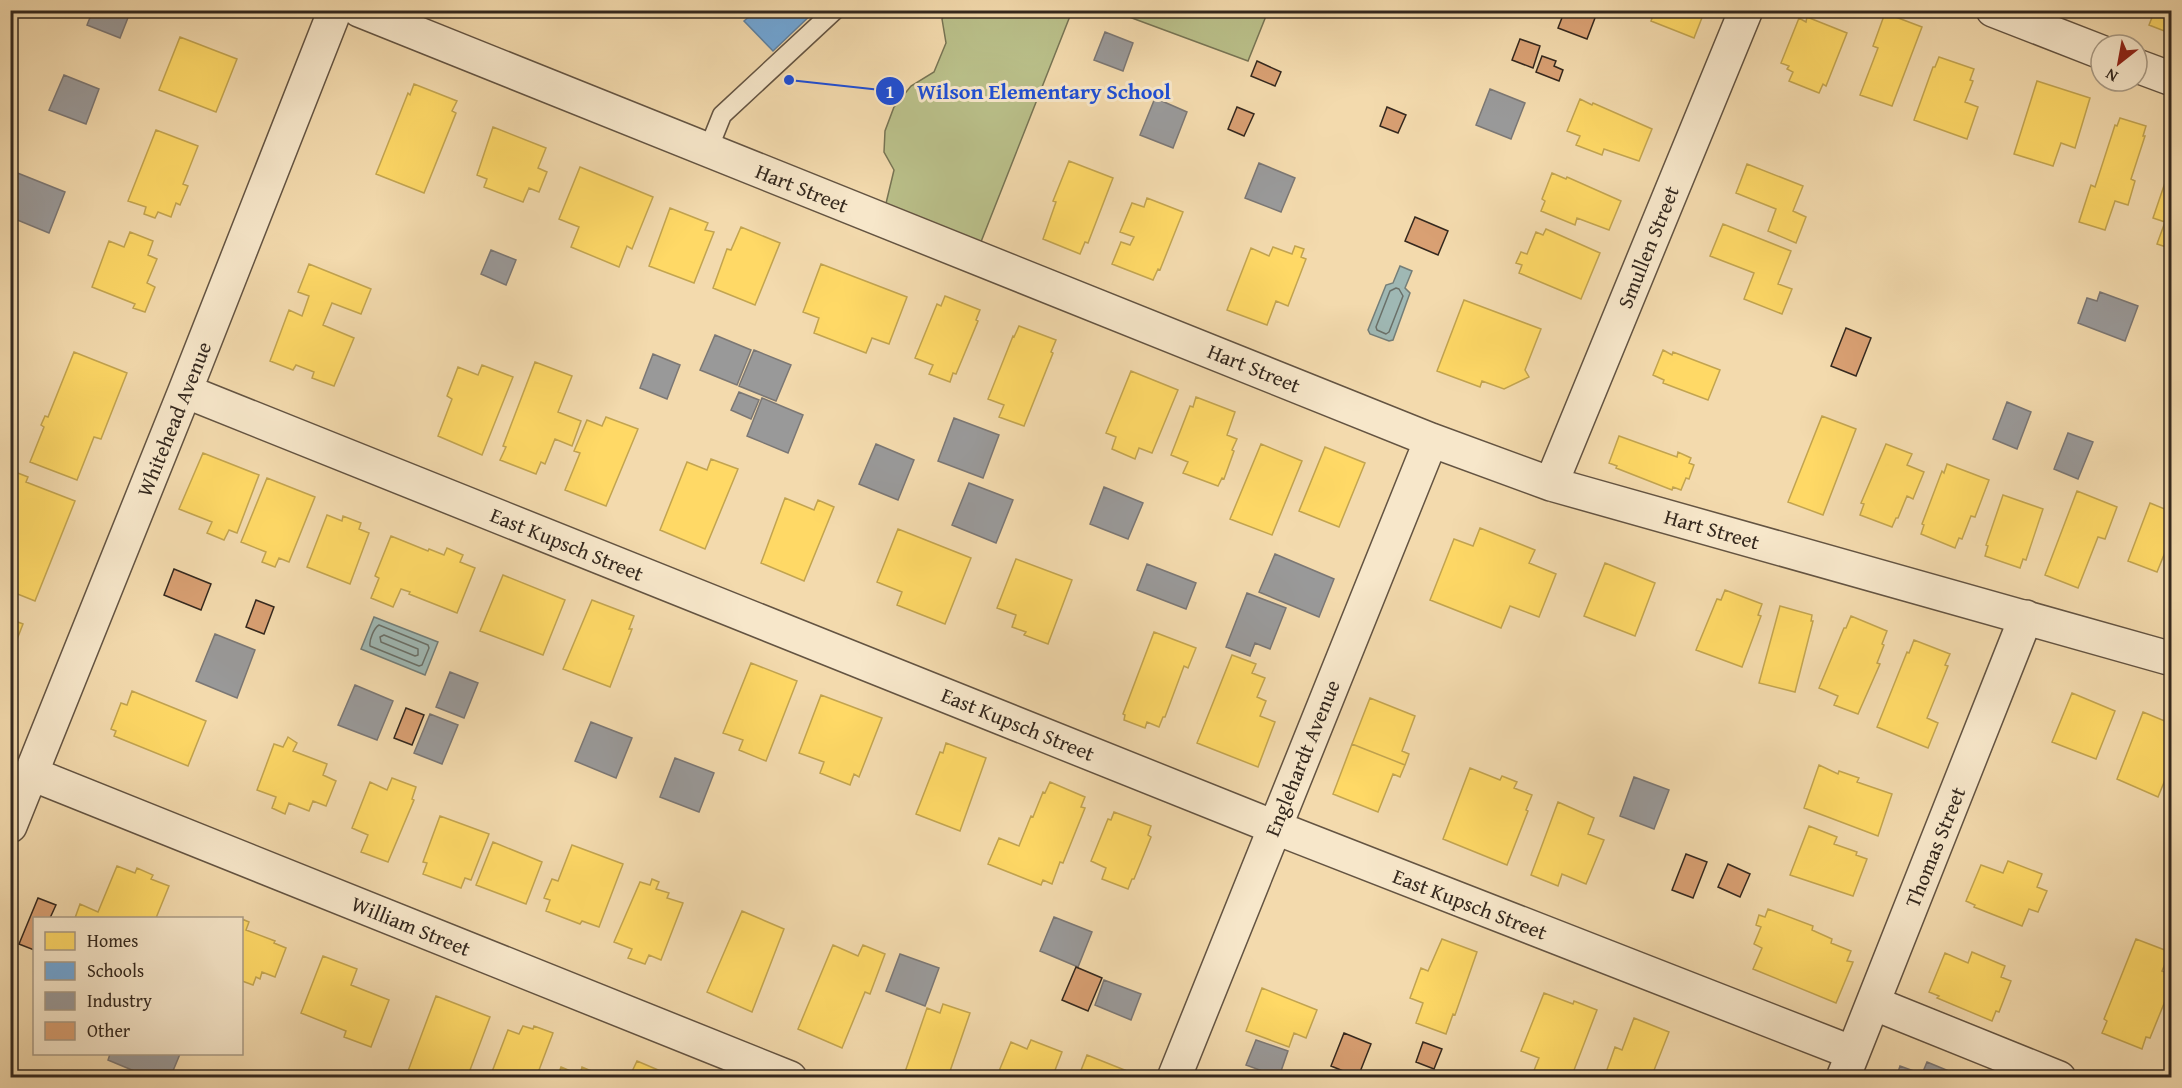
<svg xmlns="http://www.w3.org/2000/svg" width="2182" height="1088" font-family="'Gentium Book Plus',serif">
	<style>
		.green { fill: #bac08a; stroke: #777454; stroke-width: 1.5 }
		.water { fill: #9fb8b4; stroke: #747e78; stroke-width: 1.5 }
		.homes { fill: #ffd966; stroke: #c2a450; stroke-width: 1.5 }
		.schools { fill: #6fa8dc; stroke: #5d82a3; stroke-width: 1.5 }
		.industry { fill: #999; stroke: #7b7774; stroke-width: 1.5 }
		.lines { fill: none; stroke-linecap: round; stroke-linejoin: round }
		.shore { stroke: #6a7069; stroke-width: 1.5 }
		.building { fill: #d9a073; stroke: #34281e; stroke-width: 1.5 }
		.lane-casing { stroke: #645442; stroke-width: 21 }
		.street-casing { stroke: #645442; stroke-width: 36 }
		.lane { stroke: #f7e7ca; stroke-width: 18 }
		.street { stroke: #f7e7ca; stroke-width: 33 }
		.labels { text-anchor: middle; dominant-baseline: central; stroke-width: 6; stroke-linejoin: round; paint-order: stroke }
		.street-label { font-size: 21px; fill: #34281e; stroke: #f7e7ca }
		.leader { fill: none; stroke: #1d4ed8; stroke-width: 2 }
		.callout-dot { fill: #1d4ed8; stroke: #f7e7ca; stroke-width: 2 }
		.mark-label { font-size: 18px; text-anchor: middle; font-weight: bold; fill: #fff }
		.callout-label { font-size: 22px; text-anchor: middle; font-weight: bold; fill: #1d4ed8; stroke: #f7e7ca; stroke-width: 6; stroke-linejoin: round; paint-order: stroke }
	</style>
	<rect width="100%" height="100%" fill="#f3daad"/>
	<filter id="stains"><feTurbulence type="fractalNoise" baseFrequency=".00333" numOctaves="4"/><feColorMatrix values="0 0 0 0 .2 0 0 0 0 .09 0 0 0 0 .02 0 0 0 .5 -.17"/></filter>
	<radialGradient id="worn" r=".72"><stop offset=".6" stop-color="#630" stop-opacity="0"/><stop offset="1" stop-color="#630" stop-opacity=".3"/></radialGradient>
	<path class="green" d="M947,11H1072L975,257L882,220L894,170L884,152L885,131L894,107L911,86L934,72L946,43L942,19Z
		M1113,11H1268L1248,61Z"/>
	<path class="water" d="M1400,266L1412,271L1405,288L1410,293L1393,340L1389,341L1370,334L1368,330L1386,285L1393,283Z
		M374,617L438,642L425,675L361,649Z"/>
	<path class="homes" d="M1655,10H1705L1694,38L1651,21Z
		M2155,10H2172V34L2149,25Z
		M1885,13L1922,27L1892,106L1860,95L1878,48L1873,46Z
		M1807,17L1847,33L1826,86L1823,84L1819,93L1789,81L1793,72L1787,69L1789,66L1781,63L1799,18L1806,22Z
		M180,37L237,59L216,112L159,90Z
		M1939,57L1974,69L1970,80L1973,81L1965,102L1978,107L1967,139L1914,120L1933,67H1935Z
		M2037,81L2090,98L2075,148L2061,143L2053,166L2014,154Z
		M414,84L457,101L452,111L456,113L424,193L376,174L408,93L410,95Z
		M1580,99L1592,105L1593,103L1652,129L1639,161L1604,149L1602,155L1576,145L1580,136L1567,131Z
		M2120,118L2146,126L2143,136H2145L2131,179L2135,181L2128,205L2115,201L2105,230L2079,222L2091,185L2095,187L2115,125L2117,126Z
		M493,127L546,148L538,168L547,172L539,192L529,188L523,202L484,187L487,179L477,175Z
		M156,130L198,146L183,184L188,186L180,205L176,203L171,217L158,212L155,218L144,214L146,207L128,201Z
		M1069,161L1113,178L1088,243L1085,242L1080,254L1043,239L1056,202L1053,201Z
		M2172,162V249L2157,244L2165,222L2153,218Z
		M1747,164L1803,186L1793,211L1806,217L1796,243L1768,231L1776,209L1736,193Z
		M580,167L653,197L632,249L627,246L619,267L571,247L579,227L559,219Z
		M1552,173L1566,179L1567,177L1621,201L1609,230L1577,218L1575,225L1541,211L1545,201L1542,199Z
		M1147,198L1183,212L1160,270L1158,269L1153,280L1112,264L1121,242L1130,245L1134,237L1120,232L1132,203L1144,207Z
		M670,208L708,223L705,230L714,232L694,283L649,266Z
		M1723,224L1791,251L1778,284L1792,289L1782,314L1744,299L1754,273L1710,256Z
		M741,227L780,243L755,305L713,288L727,249L731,250Z
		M1546,229L1600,253L1581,299L1519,273L1522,265L1516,263L1521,252L1527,254L1536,232L1543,235Z
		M130,232L153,241L148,255L157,259L147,283L155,287L145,312L133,308L135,304L92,287L109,241L124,247Z
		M1295,246L1304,249L1301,257L1306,259L1288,306L1276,301L1267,325L1227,310L1251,248L1269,256L1273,247L1292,254Z
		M309,264L371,289L361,314L332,303L323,325L354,338L334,386L312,378L314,372L296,365L293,370L270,361L289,310L302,316L309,296L298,292Z
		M821,264L907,297L889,344L872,338L866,353L814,333L819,318L803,312Z
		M945,296L980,310L976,320L978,321L956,374L953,373L950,382L929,374L933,365L915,358L937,304L941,306Z
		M1464,300L1541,329L1525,370L1529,377L1504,389L1482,381L1480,387L1437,371Z
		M1019,326L1056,340L1051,352L1053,353L1024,426L999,417L1004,405L988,399L1013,336L1014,337Z
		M1663,350L1672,355L1673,352L1720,370L1708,400L1663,383L1664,380L1653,375Z
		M74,352L127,373L101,439L94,437L77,480L30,462L44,427L41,425L45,416L48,417Z
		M535,362L572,376L558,412L581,421L572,446L555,439L545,464L541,462L536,474L500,460L506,447L503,446Z
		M482,365L513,377L482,455L438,436L452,399L447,396L458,367L478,375Z
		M1131,371L1178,390L1152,453L1139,448L1135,459L1112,449L1116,437L1106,433Z
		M1196,397L1235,412L1227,435L1237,439L1232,450L1234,451L1224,479L1222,478L1218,486L1183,473L1188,462L1171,455L1190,406L1193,407Z
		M1822,416L1856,429L1823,515L1788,502Z
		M606,417L638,429L606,506L565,490L580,453L574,451L587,420L602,426Z
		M1619,436L1677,457L1678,452L1691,458L1689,463L1694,465L1689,479L1686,478L1681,490L1673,487L1672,490L1616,468L1617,466L1609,463Z
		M1261,444L1302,461L1272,535L1230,519Z
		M1886,444L1912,454L1907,465L1924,472L1913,499L1907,496L1898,518H1896L1892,527L1860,515L1864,504L1861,503Z
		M1325,447L1365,463L1339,527L1299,511Z
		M203,453L259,475L237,533L229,530L224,540L207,533L212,522L179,509Z
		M711,459L738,469L705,549L660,530L687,462L707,470Z
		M1947,464L1989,480L1975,517L1971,516L1962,539L1959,538L1955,548L1921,534L1924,525L1922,524L1942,471L1944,473Z
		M10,470L28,477L26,482L75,501L35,601L10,591Z
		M267,478L315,497L289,562L279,558L275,567L262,562L266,552L241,542Z
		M2077,491L2117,507L2105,539L2098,537L2078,588L2045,575Z
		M2003,495L2043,509L2026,560L2023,559L2020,568L1985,556L1988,546L1986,545Z
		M785,498L814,510L818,500L834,507L804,581L761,563Z
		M2150,503L2172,512V535L2157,572L2128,561Z
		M327,515L342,521L343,516L361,523L359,529L369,533L350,584L307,567Z
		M1480,528L1535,550L1529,563L1556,574L1539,617L1510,606L1501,628L1430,600L1454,539L1473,546Z
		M898,529L971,558L945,624L897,605L902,592L877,582Z
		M391,536L428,551L429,549L444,555L447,548L463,555L460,562L475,568L457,613L409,594L410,592L401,589L393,607L371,598L379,578L375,576Z
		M1016,559L1072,580L1048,644L1024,635L1026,632L1012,627L1016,615L997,608Z
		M1605,563L1655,583L1635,636L1584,616Z
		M503,575L565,600L543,655L480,631Z
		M1725,590L1762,604L1758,615L1761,616L1742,667L1696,650L1717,599L1721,600Z
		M592,600L634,616L629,629H632L610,687L563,669Z
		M1780,606L1812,615L1811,621H1813L1795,692L1759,683Z
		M1851,616L1887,631L1882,644L1884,645L1877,663L1880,664L1858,714L1834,705L1838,696L1819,688L1844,628H1846Z
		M10,619L23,624L14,647L10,648Z
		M1154,632L1196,648L1188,668L1184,666L1165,717H1163L1159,727L1147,722L1145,728L1124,720L1125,715L1123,714Z
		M1914,640L1950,654L1945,665L1948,666L1927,718L1938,723L1928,748L1877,727L1907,652L1909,653Z
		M1232,655L1256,664L1252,673L1265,678L1257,697L1266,701L1260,716L1275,722L1258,767L1197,743Z
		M751,663L797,681L766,761L739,750L743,740L723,733Z
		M132,691L206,721L188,766L114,736L116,731L111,729L121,703L127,705Z
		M2072,693L2115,711L2096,759L2052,742Z
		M821,695L882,718L859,777L854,774L850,785L820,773L824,762L799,753Z
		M1370,698L1415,716L1402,751L1409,754L1405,765L1352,744Z
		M2143,712L2172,724V763L2158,797L2117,779Z
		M288,737L297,743L293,751L327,764L323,775L336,781L326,806L313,801L309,811L289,803L285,814L272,808L276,797L257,790L274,744L283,747Z
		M946,743L986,758L960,831L916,814L940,752L943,753Z
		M1352,744L1405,765L1400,777L1393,774L1378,812L1333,794Z
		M1819,765L1838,774L1839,771L1859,778L1857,782L1892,794L1878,836L1804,808Z
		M1470,768L1500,780L1502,776L1517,782L1514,788L1532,795L1526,810L1528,811L1507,865L1443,839Z
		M392,778L416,787L412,799L414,800L388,862L361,852L368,835L352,828L370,782L387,790Z
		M1050,782L1085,797L1081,807L1085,808L1063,863L1060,862L1052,884L1043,880L1041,885L988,864L999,838L1019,846L1031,816L1033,817L1043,792L1045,793Z
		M1558,802L1594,818L1588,834L1604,840L1586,884L1562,874L1558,886L1531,875Z
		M1114,812L1151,826L1148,835L1151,837L1134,879H1132L1128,889L1102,879L1106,868L1091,861L1108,819L1111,820Z
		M440,816L489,834L471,880L465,878L461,888L423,874L427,863L423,862Z
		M1809,826L1837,837L1834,844L1857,852L1856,855L1867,859L1853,896L1790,875Z
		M493,842L542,862L526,904L476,885Z
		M572,845L623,864L599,927L582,921L580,924L546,911L550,900L544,898L552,879L558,881Z
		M2008,861L2042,874L2037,887L2047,891L2038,912L2029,909L2022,926L1974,907L1975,905L1966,901L1981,865L2003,873Z
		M117,866L135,873L137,868L153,875L151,879L169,886L156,918H75L80,904L98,912Z
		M652,879L659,882L656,889L669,893L667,898L683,903L661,960L649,955L645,964L628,958L632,949L614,942L640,882L650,885Z
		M1768,909L1813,926L1812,930L1832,939L1831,943L1851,951L1847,961L1853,962L1836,1003L1753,969L1762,948L1754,944L1761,927L1756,925L1759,915L1765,917Z
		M742,911L784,929L752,1012L707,992Z
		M242,919L249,922L246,930L275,941L274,943L286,948L275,977L262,972L260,979L256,977L253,985L242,981Z
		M1442,939L1477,952L1455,1015L1453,1014L1446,1034L1416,1023L1423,1003L1410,998L1421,968L1428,971Z
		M2136,939L2170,952L2162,971L2172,975V984L2150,1038L2146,1037L2142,1049L2102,1033L2107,1021L2104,1019Z
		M833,945L858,956L863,945L885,954L870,994L865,992L842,1048L798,1029Z
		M1972,952L2005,966L2001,977L2011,981L1999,1012L1996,1011L1992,1021L1937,998L1939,996L1929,992L1945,953L1968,963Z
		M323,956L357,969L351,985L389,1000L371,1047L344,1037L346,1031L301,1013Z
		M1262,988L1317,1010L1306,1038L1294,1033L1289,1047L1246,1031Z
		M1544,993L1573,1004L1574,1001L1597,1010L1571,1078H1531L1539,1058L1521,1051Z
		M436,996L490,1017L467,1078H424L408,1071Z
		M943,1004L970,1013L948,1077L919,1078L905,1072L927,1008L940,1013Z
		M1634,1018L1669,1032L1651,1078H1604L1615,1047L1622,1050Z
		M523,1026L533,1029L534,1026L553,1033L536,1078L490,1077L508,1030L519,1034Z
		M1031,1040L1062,1052L1052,1078H1004L1006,1074L999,1071L1011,1042L1027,1049Z
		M1087,1055L1137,1075L1136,1078H1078Z
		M637,1061L677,1078H629Z
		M561,1067L580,1075L582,1067L608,1078H557Z"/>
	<path class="schools" d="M747,10H816L773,51L744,21L751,15Z"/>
	<path class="industry" d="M93,10H131L120,38L87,25Z
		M1105,32L1133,43L1123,71L1094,60Z
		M64,75L99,89L86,124L49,110Z
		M1490,89L1525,103L1511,139L1476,125Z
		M1155,98L1187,112L1173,148L1140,135Z
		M1259,163L1295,178L1281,212L1245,198Z
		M15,172L65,192L49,233L10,217V185Z
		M491,250L516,260L506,285L481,274Z
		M2100,292L2138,306L2125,341L2078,323L2087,298L2097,301Z
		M715,335L751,350L737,385L700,370Z
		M754,350L791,365L776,401L739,386Z
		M653,354L680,365L667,399L640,388Z
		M739,392L759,400L751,419L731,410Z
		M762,398L803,415L788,453L747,436Z
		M2007,402L2031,412L2017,449L1993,439Z
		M954,418L999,435L983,478L938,461Z
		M2068,433L2093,442L2078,479L2054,469Z
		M876,444L914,460L898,500L859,484Z
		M969,483L1013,500L996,543L952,525Z
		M1104,487L1143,503L1128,539L1090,524Z
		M1275,554L1334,579L1319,617L1259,592Z
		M1147,564L1196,583L1186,609L1137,590Z
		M1247,593L1286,608L1270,649L1255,643L1250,656L1226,647Z
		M215,634L255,650L237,698L196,681Z
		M450,672L478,683L464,718L436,707Z
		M355,685L393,701L377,740L338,725Z
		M430,714L458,725L442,764L414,753Z
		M591,722L632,738L616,778L575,761Z
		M675,758L714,773L699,812L660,797Z
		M1634,777L1669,790L1654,829L1620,816Z
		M1054,917L1092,932L1078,967L1040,951Z
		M900,954L939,968L925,1006L886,991Z
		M1104,980L1141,994L1131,1020L1095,1005Z
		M1256,1040L1288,1051L1279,1077L1246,1065Z
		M110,1054H180L170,1078H151L108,1060Z
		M1927,1062L1961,1076V1078H1896L1900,1066L1922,1074Z"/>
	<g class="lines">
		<path class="shore" d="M1396,288L1399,289L1403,296L1389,332L1386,334L1377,330L1376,327L1390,291Z
			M379,625L428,645L429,648L422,665L419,666L370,646C369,640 374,628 379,625Z
			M384,635L418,649V655L415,656L381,642L380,637Z"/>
	</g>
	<path class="building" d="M1565,10H1598L1587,39L1558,28Z
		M1520,39L1540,46L1533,68L1512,60Z
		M1542,56L1556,61L1554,66L1563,70L1559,81L1536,72Z
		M1257,61L1281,72L1275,86L1251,76Z
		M1237,107L1254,114L1244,136L1228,129Z
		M1387,107L1406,115L1398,133L1380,126Z
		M1415,217L1448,231L1438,255L1405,241Z
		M1846,328L1871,338L1856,376L1831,366Z
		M174,569L211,584L201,610L164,595Z
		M256,600L274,607L264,634L246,627Z
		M406,708L424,715L412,745L394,738Z
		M1686,854L1707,862L1693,898L1672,890Z
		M1728,864L1750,874L1740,897L1718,887Z
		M38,898L56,905L50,918H34V950L19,944Z
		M1076,967L1102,978L1088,1011L1062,1000Z
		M1344,1033L1371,1044L1358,1077L1331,1066Z
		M1423,1042L1442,1049L1434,1069L1416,1062Z"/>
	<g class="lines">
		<defs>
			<path id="lane" d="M708,150L722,115L835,10"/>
			<path id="street" d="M359,10L1431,440L1551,484L2172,659
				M1993,10L2101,52
				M2137,66L2172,79
				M185,391L1274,827L1853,1053
				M1551,484L1746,10
				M32,774L790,1078
				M10,826L185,391L335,10
				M1873,1003L2059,1078
				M1174,1078L1431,440
				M1843,1078L2026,617"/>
		</defs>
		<use href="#lane" class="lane-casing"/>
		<use href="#street" class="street-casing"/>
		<use href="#lane" class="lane"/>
		<use href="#street" class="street"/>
	</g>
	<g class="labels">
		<g class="street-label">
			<text transform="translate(802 188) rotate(22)">Hart Street</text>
			<text transform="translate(1648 247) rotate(-68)">Smullen Street</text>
			<text transform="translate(1254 368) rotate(22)">Hart Street</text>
			<text transform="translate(174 419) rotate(-68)">Whitehead Avenue</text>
			<text transform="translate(1712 529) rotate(16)">Hart Street</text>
			<text transform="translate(567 544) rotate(22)">East Kupsch Street</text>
			<text transform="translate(1018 724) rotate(22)">East Kupsch Street</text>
			<text transform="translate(1302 758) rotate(-68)">Englehardt Avenue</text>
			<text transform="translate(1935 847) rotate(-68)">Thomas Street</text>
			<text transform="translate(1470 904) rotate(21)">East Kupsch Street</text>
			<text transform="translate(411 926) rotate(22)">William Street</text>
		</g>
	</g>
	<path class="leader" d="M789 80L890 91"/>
	<g class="callout-dot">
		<circle cx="789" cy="80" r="6"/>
		<circle cx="890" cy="91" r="15"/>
	</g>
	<g class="mark-label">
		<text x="890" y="98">1</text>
	</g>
	<g class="callout-label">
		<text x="1044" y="99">Wilson Elementary School</text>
	</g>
	<rect width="2182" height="1088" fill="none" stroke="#f3daad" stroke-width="36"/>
	<rect x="12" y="12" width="2158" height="1064" fill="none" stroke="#34281e" stroke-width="3"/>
	<rect x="18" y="18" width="2146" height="1052" fill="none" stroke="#34281e" stroke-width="1.5"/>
	<rect x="33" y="917" width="210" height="138" fill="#f7e7ca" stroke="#a99b85" stroke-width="1.5"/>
	<rect x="45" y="932" width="30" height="18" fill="#ffd966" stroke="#a99b85" stroke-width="1.5"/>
	<text x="87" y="947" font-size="18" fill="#34281e">Homes</text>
	<rect x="45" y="962" width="30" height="18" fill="#6fa8dc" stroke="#a99b85" stroke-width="1.5"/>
	<text x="87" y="977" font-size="18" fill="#34281e">Schools</text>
	<rect x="45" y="992" width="30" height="18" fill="#999999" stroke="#a99b85" stroke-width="1.5"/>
	<text x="87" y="1007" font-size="18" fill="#34281e">Industry</text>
	<rect x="45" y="1022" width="30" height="18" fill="#d9a073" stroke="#a99b85" stroke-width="1.5"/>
	<text x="87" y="1037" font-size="18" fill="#34281e">Other</text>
	<g transform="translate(2119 63) rotate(211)"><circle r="28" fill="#f7e7ca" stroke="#a99b85" stroke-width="1.5"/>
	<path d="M0-4.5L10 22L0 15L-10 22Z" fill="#8f2418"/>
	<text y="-9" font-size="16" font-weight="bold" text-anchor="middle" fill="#34281e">N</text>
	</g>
	<rect width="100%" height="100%" filter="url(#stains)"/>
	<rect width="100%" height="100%" fill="url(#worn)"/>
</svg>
